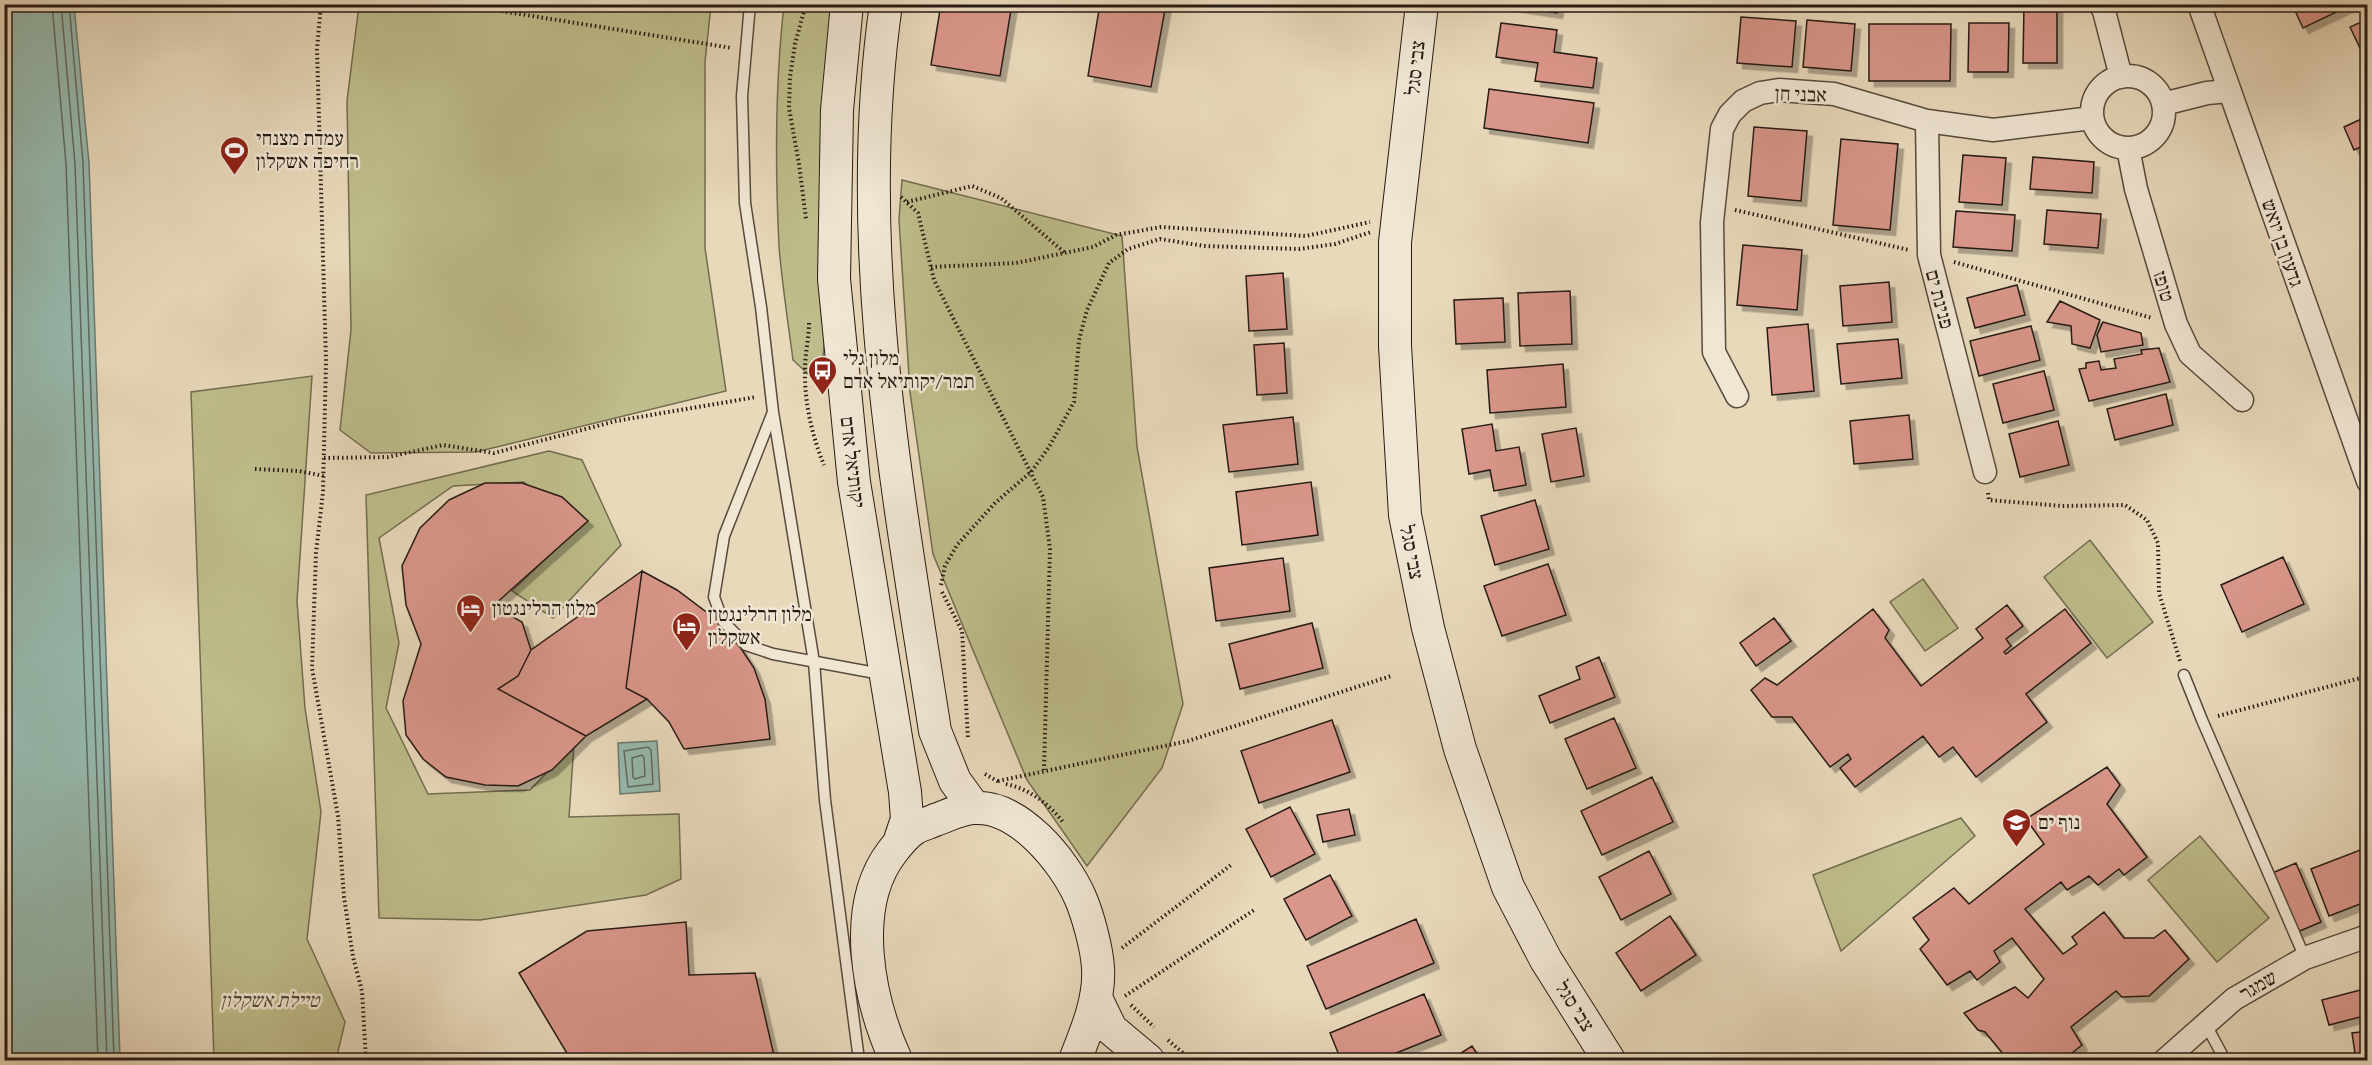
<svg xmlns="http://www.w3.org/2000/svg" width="2372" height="1065" font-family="'EB Garamond','Frank Ruhl Libre',serif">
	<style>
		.green { fill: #bebd8b; stroke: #726c50; stroke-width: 1.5 }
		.water { fill: #97baaf; stroke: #6a7a71; stroke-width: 1.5 }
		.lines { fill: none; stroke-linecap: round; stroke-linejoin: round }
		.shore { stroke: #5f6a62; stroke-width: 1.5 }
		.building { fill: #d9968a; stroke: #271b14; stroke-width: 1.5; filter: url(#shadow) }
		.lane-casing { stroke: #574a3e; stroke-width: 13 }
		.street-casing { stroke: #574a3e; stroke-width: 25 }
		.secondary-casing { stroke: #271b14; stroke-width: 34 }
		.path { stroke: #271b14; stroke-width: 4; stroke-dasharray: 1.5 3; stroke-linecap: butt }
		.lane { stroke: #f0e6d3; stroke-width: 10 }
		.street { stroke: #f0e6d3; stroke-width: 22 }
		.secondary { stroke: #f0e6d3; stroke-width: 32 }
		.labels { text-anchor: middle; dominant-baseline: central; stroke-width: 5; stroke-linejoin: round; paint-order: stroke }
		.street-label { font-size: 20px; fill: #271b14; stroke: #f0e6d3 }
		.poi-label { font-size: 20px; fill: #271b14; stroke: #f0e6d3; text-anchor: start }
		.park-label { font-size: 20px; font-style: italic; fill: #544c38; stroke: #f0e6d3 }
	</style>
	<defs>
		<filter id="shadow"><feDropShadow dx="5.5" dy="5.5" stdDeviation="0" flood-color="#0004"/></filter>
	</defs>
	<rect width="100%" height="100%" fill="#e8d9bb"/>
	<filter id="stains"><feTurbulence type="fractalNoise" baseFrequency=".00333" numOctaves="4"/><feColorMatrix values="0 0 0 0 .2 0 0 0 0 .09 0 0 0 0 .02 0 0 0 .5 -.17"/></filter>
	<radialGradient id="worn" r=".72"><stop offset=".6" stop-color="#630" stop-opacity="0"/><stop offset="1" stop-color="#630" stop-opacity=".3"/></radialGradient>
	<path class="green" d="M359,5H711L705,62V248L726,391L476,452L371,453L340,430L351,330L347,101Z
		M784,5H836L826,328L820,385L793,360C788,322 782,284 779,246C775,165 775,85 784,5Z
		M902,180L1122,236L1137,447L1183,704L1162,768L1087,866L1027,780L933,554L910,392L899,220Z
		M312,376L297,601L305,708L321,812L307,939L345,1022L336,1060H214L191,392Z
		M549,451L582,460L621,545L553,618L512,591L575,531L524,482L453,486L379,538L399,643L386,708L428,794L530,790L574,744L569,817L679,814L681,879L646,895L480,920L379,918L366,495Z
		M2090,540L2153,622L2107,658L2044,577Z
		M1923,579L1958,628L1925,651L1890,602Z
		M1961,818L1975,836L1841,951L1813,875Z
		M2200,836L2269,918L2217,962L2148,880Z"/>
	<path class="water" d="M5,4L74,5L89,163L120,1060H5Z
		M657,741L660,791L620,794L618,743Z"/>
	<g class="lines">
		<path class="shore" d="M52,4L66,164L98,1060
			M61,4L75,164L107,1060
			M69,4L83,163L114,1060
			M648,747L651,750L653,784L628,787L624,751Z
			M642,755L644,758L645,776L635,779L633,777L632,758Z"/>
	</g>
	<path class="building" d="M941,4H1012L1000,76L931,65Z
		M1100,4H1166L1151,87L1088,76Z
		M1497,4H1559L1557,13Z
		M2292,4H2353L2303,28Z
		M2024,5H2057V63H2023Z
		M1741,17L1796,21L1792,67L1737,63Z
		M2368,19V65L2350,27Z
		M1807,20L1855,24L1851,71L1803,67Z
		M1501,23L1557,30L1554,52L1597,58L1593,88L1535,81L1538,63L1496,57Z
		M1969,23H2009L2008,72H1968Z
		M1869,24H1951L1950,81H1869Z
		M1489,89L1594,103L1588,143L1484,128Z
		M2368,116V144L2354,150L2344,127Z
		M1754,127L1807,131L1801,201L1748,196Z
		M1841,139L1898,144L1890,230L1833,225Z
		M1963,155L2006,158L2002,205L1959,202Z
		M2033,157L2094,162L2092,193L2030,189Z
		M2047,210L2101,214L2098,248L2044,244Z
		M1956,211L2015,215L2012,251L1953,247Z
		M1743,245L1802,250L1797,310L1737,305Z
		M1283,273L1287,329L1249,331L1246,276Z
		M1889,282L1892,322L1843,326L1840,286Z
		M2017,285L2025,315L1975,328L1967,298Z
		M1570,291L1572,344L1520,346L1518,293Z
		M1503,298L1505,342L1456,344L1454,300Z
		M2060,301L2100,320L2090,348L2072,344L2071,326L2047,322Z
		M2103,322L2141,333L2143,345L2101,352L2097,335Z
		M1808,324L1814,391L1772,395L1767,328Z
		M2031,326L2040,360L1979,376L1970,341Z
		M1898,339L1902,378L1841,384L1837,344Z
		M1284,343L1287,393L1257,395L1254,345Z
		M2159,348L2170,382L2089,401L2079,369L2086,368V363L2099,361L2101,370L2116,368L2114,359L2142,354L2141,350Z
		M1563,364L1566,407L1490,413L1487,370Z
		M2044,371L2054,410L2003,423L1993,384Z
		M2166,394L2173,425L2115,440L2107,409Z
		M1909,415L1913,459L1854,464L1850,421Z
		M1293,417L1298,464L1229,472L1223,425Z
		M2058,421L2069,465L2020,477L2009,434Z
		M1492,424L1496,451L1519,447L1526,485L1494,491L1490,470L1469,474L1462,429Z
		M1576,428L1584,476L1551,482L1542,434Z
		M1311,482L1318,535L1242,545L1236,492Z
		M485,483H522L562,497L588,521L493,606L522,622L531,650L518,676L498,689L586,736L552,770L518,786L485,785L446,777L423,759L406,735L403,701L421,644L406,605L402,566L420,528L449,500Z
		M1535,500L1549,549L1495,565L1481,516Z
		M2283,557L2304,604L2242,632L2221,585Z
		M1283,558L1290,611L1216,621L1209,568Z
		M1548,564L1566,615L1502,636L1484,586Z
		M642,571L677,590L709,614L732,635L754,668L765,699L770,739L684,749L669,722L647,699L626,688Z
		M642,571L626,688L647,699L586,736L498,689L518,676L531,650Z
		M2007,605L2023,626L2006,639L2011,646L2004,652L2006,654L2065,609L2091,643L2026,694L2047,722L1976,777L1953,747L1939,757L1923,736L1855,787L1840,768L1851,759L1848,754L1830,767L1792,717H1772L1751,690L1765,678L1777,685L1873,609L1889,630L1885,638L1921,686L1983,638L1976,629Z
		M1774,618L1791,641L1756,666L1740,643Z
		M1312,623L1323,668L1240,689L1229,644Z
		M1599,657L1615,697L1550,723L1539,696L1580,679L1576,667Z
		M1614,718L1636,768L1587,789L1565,739Z
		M1332,720L1350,772L1259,803L1241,751Z
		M2107,767L2120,785L2107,804L2147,857L2124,875L2119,869L2098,885L2089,876L2067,890L2061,882L2025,909L2063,954L2077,944L2072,937L2104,912L2124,938H2154L2165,930L2189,959L2149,996L2122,997L2116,991L2071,1027L2082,1045L2063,1060H2008L1985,1032L1978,1030L1964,1013L2015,987L2028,998L2044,979L2012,938L1994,951L2000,962L1977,980L1970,971L1947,985L1920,949L1929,940L1913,918L1954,888L1969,904L2044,844L2026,819Z
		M1652,777L1673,822L1602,855L1581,811Z
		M1290,807L1315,854L1271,877L1246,829Z
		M1349,809L1355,835L1323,842L1317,815Z
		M2368,847V901L2329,916L2311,869Z
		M1649,851L1671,894L1621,920L1599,877Z
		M2296,863L2321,922L2295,933L2270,874Z
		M1330,875L1352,916L1306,940L1284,899Z
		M1670,916L1696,955L1641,991L1616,953Z
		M1416,919L1434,963L1326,1009L1307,966Z
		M686,922L689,975L755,973L775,1060H571L519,973L587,931Z
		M2368,988V1015L2329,1025L2322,1000Z
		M1424,994L1441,1035L1379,1060H1341L1330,1033Z
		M2368,1031V1060H2356L2352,1033Z
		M1472,1046L1481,1060H1450Z"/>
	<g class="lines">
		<defs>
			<path id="lane" d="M750,4L742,96L745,203L761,307L773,412L814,662L825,800L859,1060
				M773,412L724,536L714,597L723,621L746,645L773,654L881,674
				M2184,675L2202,720L2305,958
				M2205,1023L2225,1060"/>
			<path id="street" d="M2100,4L2104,11L2121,77
				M2199,4L2368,481
				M2092 112a36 36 0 1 1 72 0a36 36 0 1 1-72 0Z
				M2163,104L2207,93L2229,91
				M1927,121L1929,255L1985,472
				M2128,148L2136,189L2176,324L2190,354L2242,400
				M1737,396L1714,352L1712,222L1722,129L1730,114L1743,101L1760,93L1779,90L1834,94L1927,121L1993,130L2092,118
				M2165,1060L2234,999L2305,958L2368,936"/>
			<path id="secondary" d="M847,4L837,110L834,279L854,482L905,792L907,819L899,843
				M886,4C851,247 898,492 935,731L955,781L974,807
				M1422,4L1395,242V346L1405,515L1428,628L1460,749L1508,887L1546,960L1609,1060
				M1096,998L1111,1029L1148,1060
				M896,1060C869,1001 849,908 892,852C898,844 906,834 914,829C920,825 929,823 935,820C947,816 962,808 974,808C1019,805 1064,861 1080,897C1088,915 1097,949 1098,968C1100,1000 1086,1032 1075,1060"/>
		</defs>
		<use href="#lane" class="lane-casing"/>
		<use href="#street" class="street-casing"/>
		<use href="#secondary" class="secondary-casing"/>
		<path class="path" d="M321,4L317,49L326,361L323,492L316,553L312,668L338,816L344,897L353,957L362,991L366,1060
			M485,4L501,11L732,48
			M806,4L795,44L790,77L789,108L799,164L806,219
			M901,197L918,213L934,280L1043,497L1050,549L1044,770
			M907,202L972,186L1001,198L1065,253
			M1735,210L1909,250
			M1954,262L2152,318
			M931,267L1016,263L1093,247L1116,235L1161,227L1306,236L1370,222
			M809,323C809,338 805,354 805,369C804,401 812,436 824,465
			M324,458L388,457L443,445L494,453L616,421L756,397
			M255,469L299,471L324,476
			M1988,493L1989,500L2062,506L2125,505L2147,520L2158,543L2159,593L2180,661
			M941,585L945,566L957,545L995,503L1031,472L1049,447L1074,402L1079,340L1087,310L1109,263L1128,249L1160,239L1204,246L1299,249L1335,244L1371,232
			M942,592L962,631L968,739
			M2218,716L2368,676
			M985,774L999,782
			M998,781L1188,741L1391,676
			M1006,784C1029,789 1048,803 1063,822
			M1122,948L1231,865
			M1125,996L1254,910
			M1131,1005L1154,1027
			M1168,1040L1191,1060"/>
		<use href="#lane" class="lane"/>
		<use href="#street" class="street"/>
		<use href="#secondary" class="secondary"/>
	</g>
	<defs>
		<symbol id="stadium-pin" viewBox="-11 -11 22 30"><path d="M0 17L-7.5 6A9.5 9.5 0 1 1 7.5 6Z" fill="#8f2418" stroke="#f0e6d3"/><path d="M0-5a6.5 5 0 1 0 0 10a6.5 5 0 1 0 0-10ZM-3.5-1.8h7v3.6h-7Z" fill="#fff"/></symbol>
		<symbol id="bus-pin" viewBox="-11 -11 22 30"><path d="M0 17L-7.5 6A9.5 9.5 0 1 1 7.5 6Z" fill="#8f2418" stroke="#f0e6d3"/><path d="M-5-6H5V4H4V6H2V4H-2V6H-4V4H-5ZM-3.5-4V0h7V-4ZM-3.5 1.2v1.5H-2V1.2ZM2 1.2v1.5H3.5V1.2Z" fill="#fff"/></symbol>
		<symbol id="hotel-pin" viewBox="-11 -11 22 30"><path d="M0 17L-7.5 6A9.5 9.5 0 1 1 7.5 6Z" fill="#8f2418" stroke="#f0e6d3"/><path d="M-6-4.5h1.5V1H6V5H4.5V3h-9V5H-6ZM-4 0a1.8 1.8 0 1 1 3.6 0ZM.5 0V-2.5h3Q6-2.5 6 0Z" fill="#fff"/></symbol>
		<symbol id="school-pin" viewBox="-11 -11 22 30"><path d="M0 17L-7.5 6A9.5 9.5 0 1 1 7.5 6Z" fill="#8f2418" stroke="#f0e6d3"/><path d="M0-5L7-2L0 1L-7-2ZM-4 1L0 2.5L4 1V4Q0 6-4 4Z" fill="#fff"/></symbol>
	</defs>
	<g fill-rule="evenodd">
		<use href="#stadium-pin" x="218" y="134" width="33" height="45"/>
		<use href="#bus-pin" x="806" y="354" width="33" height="45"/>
		<use href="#hotel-pin" x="454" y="592" width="33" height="45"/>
		<use href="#hotel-pin" x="670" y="610" width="33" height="45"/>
		<use href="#school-pin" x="2000" y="806" width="33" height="45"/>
	</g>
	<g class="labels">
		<g class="street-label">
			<text transform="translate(1415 68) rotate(-84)">צבי סגל</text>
			<text transform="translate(1801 94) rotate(2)">אבני חן</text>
			<text transform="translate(2283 243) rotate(71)">גדעון בן יואש</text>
			<text transform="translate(2164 286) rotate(74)">טופז</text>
			<text transform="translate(1940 299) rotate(75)">פנינת ים</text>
			<text transform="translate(853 462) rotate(83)">יקותיאל אדם</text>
			<text transform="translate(1412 552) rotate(79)">צבי סגל</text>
			<text transform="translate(2258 985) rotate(-31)">שמגר</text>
			<text transform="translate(1575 1006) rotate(58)">צבי סגל</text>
		</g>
		<g class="poi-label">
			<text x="256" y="138">עמדת מצנחי<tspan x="256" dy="23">רחיפה אשקלון</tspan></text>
			<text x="843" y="358">מלון גלי<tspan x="843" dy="23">תמר/יקותיאל אדם</tspan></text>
			<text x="492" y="608">מלון הרלינגטון</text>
			<text x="708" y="614">מלון הרלינגטון<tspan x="708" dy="23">אשקלון</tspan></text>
			<text x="2038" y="822">נוף ים</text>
		</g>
		<g class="park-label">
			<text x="270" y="1000">טיילת אשקלון</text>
		</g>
	</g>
	<rect width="2372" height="1065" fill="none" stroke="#e8d9bb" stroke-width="24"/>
	<rect x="6" y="6" width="2360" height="1053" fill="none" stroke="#271b14" stroke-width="3"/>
	<rect x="12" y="12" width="2348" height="1041" fill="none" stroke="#271b14" stroke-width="1.5"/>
	<rect width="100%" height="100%" filter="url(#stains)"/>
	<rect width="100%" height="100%" fill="url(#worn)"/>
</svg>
